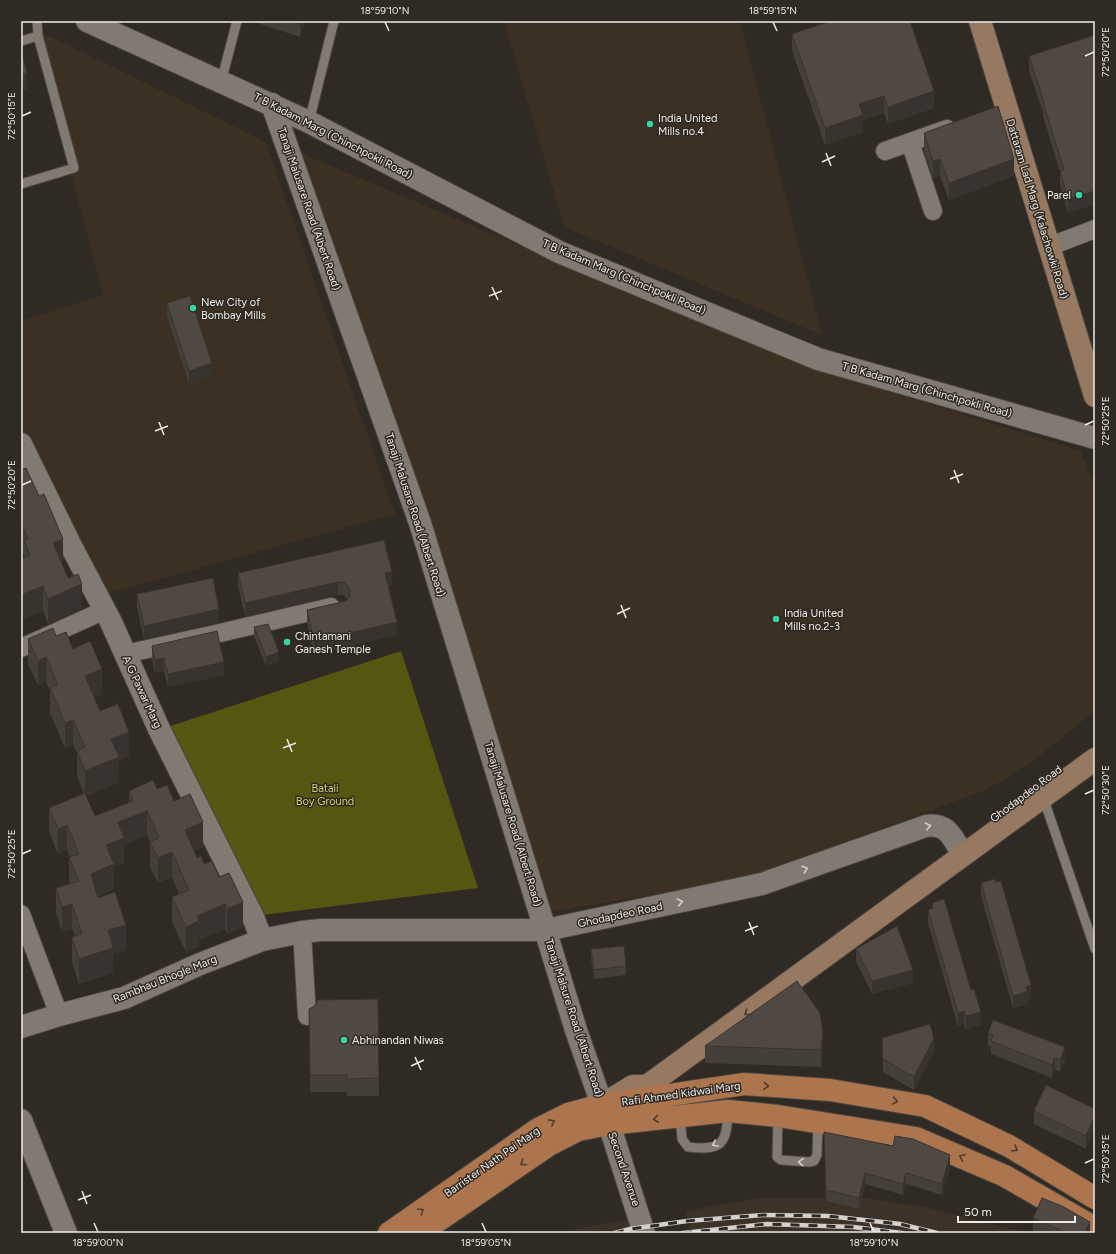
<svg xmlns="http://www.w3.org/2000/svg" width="1116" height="1254" font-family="Figtree,sans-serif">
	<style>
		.built { fill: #3c3227 }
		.industrial { fill: #3b3021 }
		.green { fill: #55560f }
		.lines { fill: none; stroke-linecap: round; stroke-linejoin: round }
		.service-casing { stroke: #4b4641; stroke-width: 11 }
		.minor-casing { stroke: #4b4641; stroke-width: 20 }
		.tertiary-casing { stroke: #4b4641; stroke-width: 24 }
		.secondary-casing { stroke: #4b4641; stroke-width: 24 }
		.primary-casing { stroke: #4b4641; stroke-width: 24 }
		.service { stroke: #817a73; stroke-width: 9 }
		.minor { stroke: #817a73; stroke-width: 18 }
		.tertiary { stroke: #817a73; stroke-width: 22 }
		.secondary { stroke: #977860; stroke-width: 22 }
		.primary { stroke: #ac754d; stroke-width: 22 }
		.rail-casing { stroke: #d4d0cb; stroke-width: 4.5 }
		.rail { stroke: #2f2a23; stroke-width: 3; stroke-dasharray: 9; stroke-linecap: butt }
		.wall { fill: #453f3a }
		.shaded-wall { fill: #38332f }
		.building { fill: #504943; stroke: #38332f }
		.oneway { stroke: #d4cfca }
		.oneway2 { stroke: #443a2f }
		.oneway3 { stroke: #4e3d2e }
		.ticks { fill: none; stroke: #efebe7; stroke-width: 1.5 }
		.poi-dot { fill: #37d4a6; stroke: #2f2a23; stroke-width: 1.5 }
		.labels { text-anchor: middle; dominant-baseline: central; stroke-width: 3; stroke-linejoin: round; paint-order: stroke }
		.poi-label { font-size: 11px; fill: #efebe7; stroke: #2f2a23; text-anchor: start }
		.street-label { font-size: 11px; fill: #efebe7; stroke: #2f2a23 }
		.park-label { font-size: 11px; fill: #cccf6c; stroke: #2f2a23 }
		.neatline { fill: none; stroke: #efebe7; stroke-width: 1.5 }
		.ticks-label { font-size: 10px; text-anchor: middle; fill: #efebe7 }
	</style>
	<rect width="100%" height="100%" fill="#2f2a23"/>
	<path class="built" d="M760,1198H867L929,1208L1027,1233H690L686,1211Z
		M624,1220H628L631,1233H566L578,1229Z"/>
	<path class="industrial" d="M504,21H740L822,335L564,227Z
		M33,28L266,142L395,514L106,594L21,425V321L103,295Z
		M296,151L568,266L814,368L1081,451L1095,486V711L1027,766L986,790L746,878L552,912L427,526Z"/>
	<path class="green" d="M401,651L478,888L255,916L161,729Z"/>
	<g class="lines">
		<defs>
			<path id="service" d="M21,41L38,36
				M221,82L237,21
				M309,122L334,21
				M21,184L74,168L38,36L37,21
				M1043,797L1095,949
				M680,1116L682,1139L688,1147C722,1151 727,1144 728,1111
				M778,1116L777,1157L781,1160L809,1162L814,1161L817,1155L818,1122"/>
			<path id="minor" d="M910,142L933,211
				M885,151L947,129
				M1048,247L1095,229
				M21,648L105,610
				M125,654L220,633L331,607
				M21,914L59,1015
				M302,932L307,1016"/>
			<path id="tertiary" d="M87,21L309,122L559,252L818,359L1095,438
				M272,104L420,523L576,1030L602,1105
				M21,444L70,544L111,622L159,729L253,917L262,940
				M21,1027L59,1015L124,998L200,964L262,940L302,932L321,930H546L762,884L926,826C948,822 953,839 963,855
				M21,1120L66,1233
				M609,1124L644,1233"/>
			<path id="secondary" d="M980,21L1095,396
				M602,1105L633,1086H647L1095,759"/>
			<path id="primary" d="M389,1233L538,1129L568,1114L602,1105L744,1084L830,1090L925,1106L1009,1146L1095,1198
				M420,1233L549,1145L578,1130L609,1124L728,1111L778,1116L916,1138L1005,1176L1095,1228"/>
		</defs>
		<use href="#service" class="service-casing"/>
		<use href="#minor" class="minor-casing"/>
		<use href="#tertiary" class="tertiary-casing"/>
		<use href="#secondary" class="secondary-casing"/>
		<use href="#primary" class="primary-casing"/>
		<use href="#service" class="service"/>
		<use href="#minor" class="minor"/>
		<use href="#tertiary" class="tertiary"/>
		<use href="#secondary" class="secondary"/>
		<use href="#primary" class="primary"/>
		<defs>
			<path id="rail" d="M615,1233L630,1229L687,1221L763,1215L828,1216L900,1224L937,1233
				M683,1233L767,1224L853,1227L902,1233"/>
		</defs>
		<use href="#rail" class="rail-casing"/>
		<use href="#rail" class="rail"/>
	</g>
	<path class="wall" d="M251,21H305L300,37Z
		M792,34L934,108L888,124L884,113L863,120V132L825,145L792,51Z
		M1095,35L1068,213L1060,185V172L1043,116V112L1029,71V56Z
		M924,133L1014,176L949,200L940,176L933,178L924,150Z
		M1095,227V245L1094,241V228Z
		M167,303L212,376L189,384L167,316Z
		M21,470L63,564H62L68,578L82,609L48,624L43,611L24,557V555L21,548Z
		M238,573L392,585L388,586L397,635L314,654L307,623V610L342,602L347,600L348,598H347L343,595H338L245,616L238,586Z
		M137,594L219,622L144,639L137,607Z
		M254,627L279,661L266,666L254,636Z
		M56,636L73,649L102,694L94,697L100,711L129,756L119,761V782L86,796L95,816L129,803V791L157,789L174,801L203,847L194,851L197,858L219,877L243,927L227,934L225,929L199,940V946L186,952L172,922V897L179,894L172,877L158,883L150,867V843L147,835L124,845V863L114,866V889L98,896L126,950L113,954V973L79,984L72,962V937L75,936L72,929L62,932L56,913V888L70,884L69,882V857H70L67,850L58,854L49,832V808L84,794L77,776V753L73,744L65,748L50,713V691L46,682L38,685L28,664V639Z
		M152,646L224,675L168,687L164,671L155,673L152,659Z
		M981,883L1031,998L1028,999V1004L1013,1008L981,896Z
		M932,903L981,1024L966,1029L964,1024L958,1026L928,923V910L932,909Z
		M591,949L626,966V975L594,979L591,958Z
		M856,949L913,983L872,994L856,962Z
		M378,999L379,1096H347V1092H310L309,1009Z
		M988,1033L1065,1060L1060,1072L1055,1070L1052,1078L991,1054V1047L988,1046Z
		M882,1038L934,1051L914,1090L883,1072Z
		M705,1046L823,1050L821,1067L705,1063Z
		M1095,1109L1086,1149L1034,1124V1111Z
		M824,1132L950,1166L942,1195L906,1184L903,1195L865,1184L859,1209L826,1201Z
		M1033,1218L1090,1233H1033Z"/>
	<path class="shaded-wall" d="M301,21H305L300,37V24Z
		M27,73V90L21,91V74Z
		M934,91V108L888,124V107Z
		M884,96V113L863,120V132L825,145V128L859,104Z
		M940,159V176L933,178V161Z
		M1014,159V176L949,200V183Z
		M1095,191V205L1068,213V199Z
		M212,363V376L189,384V371Z
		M63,539V564L53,568V543Z
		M392,572V585L385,586V573Z
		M338,582V595L245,616V603Z
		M82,584V609L48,624V599Z
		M43,586V611L21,620V595Z
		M219,609V622L144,639V626Z
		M397,622V635L314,654V641Z
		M279,652V661L266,666V657Z
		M46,657V682L38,685V661Z
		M164,658V671L155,673V660Z
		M224,662V675L168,687V674Z
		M102,669V694L85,701V676Z
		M73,720V744L65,748V723Z
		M129,732V756L119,761V782L85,796V771L111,739Z
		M147,811V835L124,845V863L114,866V889L91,899V874L118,822Z
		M203,822V847L185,855V830Z
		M67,825V850L58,854V829Z
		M172,852V877L158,883V858Z
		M243,902V927L227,934V909Z
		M72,904V929L62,932V907Z
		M225,904V929L199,940V946L186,952V927L197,916Z
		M21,924H22V948L21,949Z
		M126,925V950L113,954V973L79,984V959L108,930Z
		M913,970V983L872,994V981Z
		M1031,985V998L1028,999V1004L1013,1008V996L1026,987Z
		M964,1011V1024L958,1026V1013Z
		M981,1012V1024L966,1029V1016Z
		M823,1032V1050L821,1067V1050Z
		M934,1038V1051L914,1090V1077Z
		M1065,1047V1060L1060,1072V1060Z
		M1055,1058V1070L1052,1078V1065Z
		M1095,1116V1129L1086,1149V1136Z
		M950,1155V1166L942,1195V1184Z
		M865,1173V1184L859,1209V1198Z
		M906,1173V1184L903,1195V1184Z
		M1090,1222V1233H1085Z"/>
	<path class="building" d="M290,21H301L300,24Z
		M831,21H910L934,91L888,107L884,96L859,104L863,115L825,128L792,34Z
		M1095,35V191L1068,199L1060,171L1064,170L1043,102H1044L1029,56Z
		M21,50L27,73L21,74Z
		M998,106L1014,159L949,183L940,159L933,161L924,133Z
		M190,296L212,363L189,371L167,303Z
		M26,468L39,496L44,494L63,539L53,543L68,578L78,574L82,584L48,599L43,586L21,595V559L30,555L24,540L28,539L21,523V470Z
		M384,540L392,572L385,573L397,622L314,641L307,610L342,602L347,600L350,595V589L347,585L343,582H338L245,603L238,573Z
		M213,578L219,609L144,626L137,594Z
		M268,624L279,652L266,657L254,627Z
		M53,628L56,636L66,632L73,649L90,641L102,669L85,676L100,711L118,704L129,732L111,739L119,757L85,771L77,751L85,747L73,720L65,723L50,688L58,685L46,657L38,661L28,639Z
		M217,631L224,662L168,674L164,658L155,660L152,646Z
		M153,780L157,789L167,785L174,801L190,794L203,822L185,830L197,858L201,856L204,864L212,861L219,877L229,873L243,902L227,909L225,904L197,916L199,921L186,927L172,897L189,890L172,852L158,858L150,842L159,838L147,811L118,822L124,838L106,845L114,864L91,874L98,898L115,892L126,925L108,930L113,948L79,959L72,937L82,934L72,904L62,907L56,888L79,881L69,857L79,854L67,825L58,829L49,808L85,793L95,816L133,801L129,791Z
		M995,879L996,882L1001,881L1031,985L1026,987L1028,991L1013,996L981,883Z
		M944,899L971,990L974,989L981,1012L966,1016L964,1011L958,1013L928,910L933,908L932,903Z
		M897,926L913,970L872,981L856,949Z
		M624,946L626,966L594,970L591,949Z
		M797,981L820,1013L823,1032L821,1050L705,1046Z
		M378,999L379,1078L347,1079V1075H310L309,1009L313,1007L316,1004L317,1000Z
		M993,1020L1065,1047L1060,1060L1055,1058L1052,1065L991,1041L993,1035L988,1033Z
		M930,1024L934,1038L914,1077L883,1059L882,1038Z
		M1046,1085L1095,1109V1116L1086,1136L1034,1111Z
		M824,1132L893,1146L895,1136L913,1139L950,1155L942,1184L906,1173L903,1184L865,1173L859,1198L826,1190Z
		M1042,1198L1062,1206L1090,1222L1085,1233H1066L1033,1218Z"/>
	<defs><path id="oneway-chevron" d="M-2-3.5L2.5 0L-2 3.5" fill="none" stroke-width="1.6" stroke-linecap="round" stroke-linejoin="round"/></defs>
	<g class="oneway">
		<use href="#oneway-chevron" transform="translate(928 826) rotate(-14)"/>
		<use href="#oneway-chevron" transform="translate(805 869) rotate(-19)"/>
		<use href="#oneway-chevron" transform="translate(680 902) rotate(-12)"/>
		<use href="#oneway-chevron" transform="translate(715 1144) rotate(153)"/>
		<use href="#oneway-chevron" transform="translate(801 1162) rotate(-176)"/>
	</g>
	<use class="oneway2" href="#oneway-chevron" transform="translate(747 1013) rotate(144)"/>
	<g class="oneway3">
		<use href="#oneway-chevron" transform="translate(766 1086) rotate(4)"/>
		<use href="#oneway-chevron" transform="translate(895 1101) rotate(10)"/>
		<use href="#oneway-chevron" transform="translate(656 1119) rotate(174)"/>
		<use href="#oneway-chevron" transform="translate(552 1122) rotate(-28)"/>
		<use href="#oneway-chevron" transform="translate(1015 1149) rotate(31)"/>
		<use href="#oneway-chevron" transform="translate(962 1157) rotate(-157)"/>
		<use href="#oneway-chevron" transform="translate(523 1163) rotate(146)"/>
		<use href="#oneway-chevron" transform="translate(421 1211) rotate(-35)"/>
	</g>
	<path class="ticks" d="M385,22L389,31M773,22L777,31M1085,56L1094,52M22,116L31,112M826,153L831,166M822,162L835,156M492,287L498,300M489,296L502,291M159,422L164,435M1085,425L1094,421M155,431L168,426M954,470L959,483M950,479L963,474M22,485L31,481M621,605L626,618M617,614L630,608M287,739L292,752M283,748L296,743M1085,794L1094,790M22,854L31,850M749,922L754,935M745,931L758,926M415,1057L421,1070M411,1066L424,1060M1085,1163L1094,1159M82,1191L87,1204M78,1200L91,1195M94,1223L98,1232M482,1223L486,1232M870,1223L874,1232"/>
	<g class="poi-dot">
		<circle cx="650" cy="124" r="4"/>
		<circle cx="1079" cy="195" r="4"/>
		<circle cx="193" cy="308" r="4"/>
		<circle cx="776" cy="619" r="4"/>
		<circle cx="287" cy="642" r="4"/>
		<circle cx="344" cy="1040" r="4"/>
	</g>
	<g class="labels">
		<g class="poi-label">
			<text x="658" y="118">India United<tspan x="658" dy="13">Mills no.4</tspan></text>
			<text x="1071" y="195" text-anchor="end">Parel</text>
			<text x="201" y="302">New City of<tspan x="201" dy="13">Bombay Mills</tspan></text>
			<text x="784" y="613">India United<tspan x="784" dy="13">Mills no.2-3</tspan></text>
			<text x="295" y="636">Chintamani<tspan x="295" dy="13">Ganesh Temple</tspan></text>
			<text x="352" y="1040">Abhinandan Niwas</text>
		</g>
		<g class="street-label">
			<text transform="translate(333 136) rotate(27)">T B Kadam Marg (Chinchpokli Road)</text>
			<text transform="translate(309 209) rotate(71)">Tanaji Malusare Road (Albert Road)</text>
			<text transform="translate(1037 209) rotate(73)">Dattaram Lad Marg (Kalachowki Road)</text>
			<text transform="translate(624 277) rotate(23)">T B Kadam Marg (Chinchpokli Road)</text>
			<text transform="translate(927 390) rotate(16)">T B Kadam Marg (Chinchpokli Road)</text>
			<text transform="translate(415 515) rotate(72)">Tanaji Malusare Road (Albert Road)</text>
			<text transform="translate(142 692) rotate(65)">A G Pawar Marg</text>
			<text transform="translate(1026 794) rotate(-37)">Ghodapdeo Road</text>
			<text transform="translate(513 824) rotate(73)">Tanaji Malusare Road (Albert Road)</text>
			<text transform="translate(620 915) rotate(-12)">Ghodapdeo Road</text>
			<text transform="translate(165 979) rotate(-22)">Rambhau Bhogle Marg</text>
			<text transform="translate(574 1018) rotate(72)">Tanaji Malsure Road (Albert Road)</text>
			<text transform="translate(681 1094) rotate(-8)">Rafi Ahmed Kidwai Marg</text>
			<text transform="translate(492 1162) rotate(-35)">Barrister Nath Pai Marg</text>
			<text transform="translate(624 1169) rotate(71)">Second Avenue</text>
		</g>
		<g class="park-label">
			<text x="325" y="788">Batali<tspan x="325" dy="13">Boy Ground</tspan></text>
		</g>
	</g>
	<rect width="1116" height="1254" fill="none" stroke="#2f2a23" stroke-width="44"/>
	<path d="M958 1216v6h117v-6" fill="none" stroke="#efebe7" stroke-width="2"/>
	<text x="964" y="1216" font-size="12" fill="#efebe7" stroke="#2f2a23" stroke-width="3" paint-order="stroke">50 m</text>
	<rect x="22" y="22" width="1072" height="1210" class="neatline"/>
	<g class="ticks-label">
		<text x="385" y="14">18°59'10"N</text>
		<text x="773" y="14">18°59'15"N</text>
		<text transform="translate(1105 52) rotate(-90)" y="4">72°50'20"E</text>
		<text transform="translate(11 116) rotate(-90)" y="4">72°50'15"E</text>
		<text transform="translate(1105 421) rotate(-90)" y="4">72°50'25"E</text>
		<text transform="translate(11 485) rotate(-90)" y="4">72°50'20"E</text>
		<text transform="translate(1105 790) rotate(-90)" y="4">72°50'30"E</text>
		<text transform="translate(11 854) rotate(-90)" y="4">72°50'25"E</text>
		<text transform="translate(1105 1159) rotate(-90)" y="4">72°50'35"E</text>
		<text x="98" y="1246">18°59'00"N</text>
		<text x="486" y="1246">18°59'05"N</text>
		<text x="874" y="1246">18°59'10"N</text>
	</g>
</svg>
